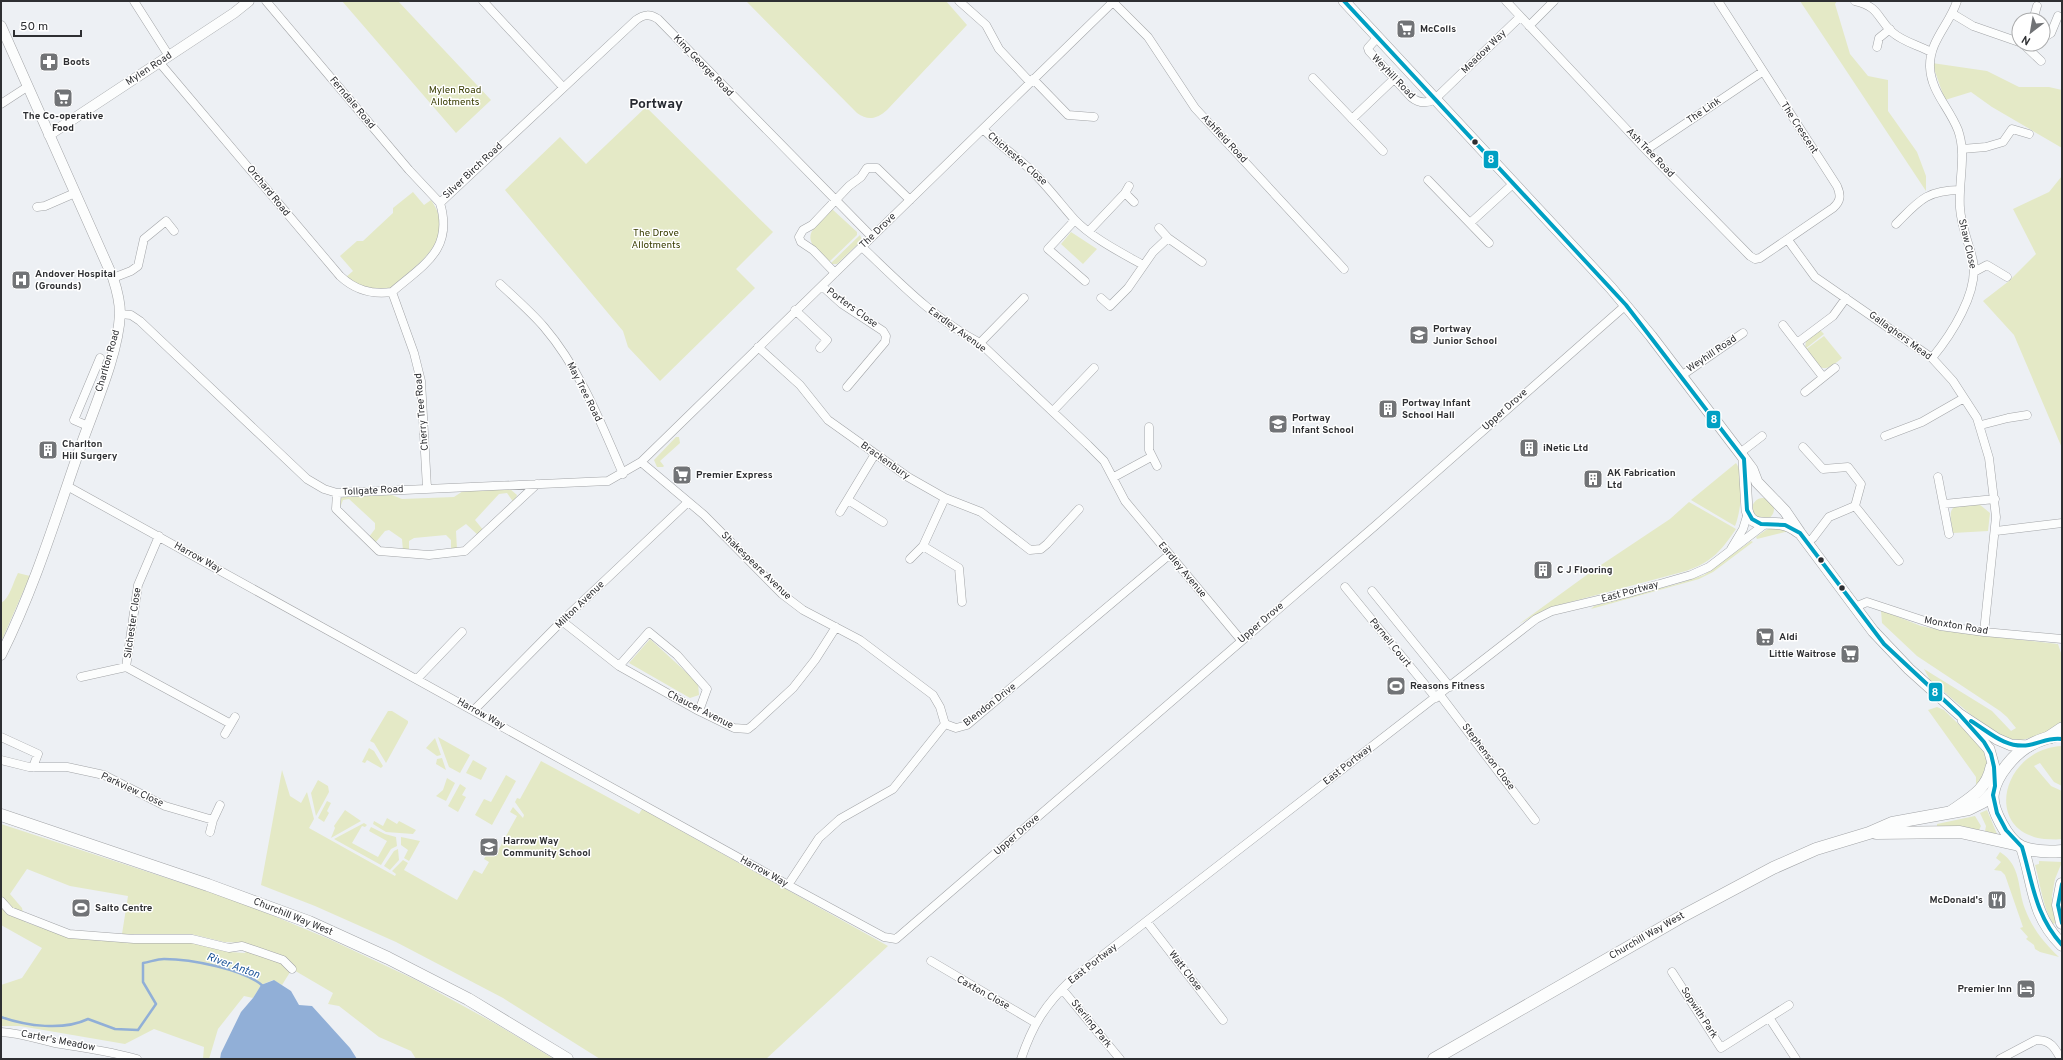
<svg xmlns="http://www.w3.org/2000/svg" width="2063" height="1060" font-family="Overpass,sans-serif">
	<style>
		.green { fill: #e4e9c6; fill-rule: evenodd }
		.water { fill: #91afd7 }
		.lines { fill: none; stroke-linecap: round; stroke-linejoin: round }
		.stream { stroke: #91afd7; stroke-width: 2.5 }
		.minor-casing { stroke: #a2a4a7; stroke-width: 9 }
		.tertiary-casing { stroke: #a2a4a7; stroke-width: 11 }
		.secondary-casing { stroke: #a2a4a7; stroke-width: 12 }
		.primary-casing { stroke: #a2a4a7; stroke-width: 13 }
		.trunk-casing { stroke: #a2a4a7; stroke-width: 14 }
		.minor { stroke: #fcfdfd; stroke-width: 8 }
		.tertiary { stroke: #fcfdfd; stroke-width: 10 }
		.secondary { stroke: #fcfdfd; stroke-width: 11 }
		.primary { stroke: #fcfdfd; stroke-width: 12 }
		.trunk { stroke: #fcfdfd; stroke-width: 13 }
		.bus-1-casing { stroke: #fff; stroke-width: 7 }
		.bus-1 { stroke: #00a0c3; stroke-width: 4 }
		.bus-dot { fill: #2e2f32; stroke: #fff; stroke-width: 1.5 }
		.labels { text-anchor: middle; dominant-baseline: central; stroke-width: 3; stroke-linejoin: round; paint-order: stroke }
		.poi-label { font-size: 10px; font-weight: bold; fill: #2e2f32; stroke: #fff; text-anchor: start }
		.street-label { font-size: 10px; fill: #2e2f32; stroke: #fff }
		.park-label { font-size: 10px; fill: #383c01; stroke: #fff }
		.water-label { font-size: 11px; font-style: italic; fill: #1c5498; stroke: #fff }
		.district-label { font-size: 14px; font-weight: bold; fill: #272a31; stroke: #fff }
		.line-badge { stroke: #fff; stroke-width: 1.5 }
		.badge-label { font-size: 11px; text-anchor: middle; font-weight: bold; fill: #fff }
	</style>
	<rect width="100%" height="100%" fill="#edf0f4"/>
	<path class="green" d="M342,1H398L491,100L456,133Z
		M746,1H946L967,25L887,110C877,119 868,121 857,113Z
		M1800,1H1837L1835,4L1850,54L1868,76L1888,80V111L1917,152L1926,176V191Z
		M1932,63L1987,71L2019,87H2049L2062,90V148L1992,107L1971,92L1945,100Z
		M646,107L773,232L736,269L755,288L660,381L628,347L623,331L505,190L560,137L586,164Z
		M2062,176V448L2014,335L1983,301L2009,281L2036,254L2013,209L2049,192Z
		M413,192L424,205L431,200C454,233 430,254 406,275C399,280 393,289 383,290C369,291 358,285 346,277L353,271L340,256L357,241H363L393,213V208Z
		M832,209L857,232V235L828,263C801,235 807,235 832,209Z
		M1071,232L1097,249L1083,264L1061,244Z
		M860,235L862,240L837,264H830Z
		M1820,330L1824,334L1805,349L1806,340Z
		M1824,336L1842,358C1821,376 1820,368 1805,350Z
		M676,437H679L680,443L660,461L664,466L663,467H657L654,460Z
		M1736,463C1745,475 1741,512 1735,526L1691,500Z
		M510,489L517,495L514,503L507,493L499,494L475,520L484,531L479,536L466,524L456,531L457,550L451,549V540L446,535L414,538L409,541V552L403,551L402,539L389,530L385,531L375,543L369,537L375,529V523L349,499L343,500L340,508L341,498L344,497L392,495L402,499L454,497L463,491Z
		M1752 509a11 11 0 1 1 22 0a11 11 0 1 1-22 0Z
		M1689,502L1736,529C1721,551 1712,562 1686,571L1548,608L1519,624L1595,569L1670,519Z
		M1979,504L1990,513L1988,531L1953,533C1947,502 1951,507 1979,504Z
		M1776,527L1789,531L1757,539L1756,537L1766,530Z
		M1751,541L1753,542L1713,572L1699,579L1591,609L1594,606L1677,584L1704,575Z
		M18,573L30,576L1,642V603C10,598 13,582 18,573Z
		M1881,610L1921,626L1945,631L2058,644L2062,656V725C2049,730 2032,740 2018,740C1995,740 1949,695 1930,680L1924,669L1992,711L2011,731L2016,728L2007,717L2000,711L1917,656L1882,623Z
		M650,639L698,683L699,695L690,698L629,663Z
		M1937,707L1944,710L1983,748L1988,758L1987,773L1969,794L1976,785V777L1928,710Z
		M388,711H392L408,721V723L386,763L374,743L370,741Z
		M438,737L470,755L460,773L449,767Z
		M435,738L441,755L437,756L426,748Z
		M2062,746V786L2054,782L2040,763L2034,766L2051,786L2062,791V839C2056,840 2050,839 2044,839C1982,831 2002,749 2062,746Z
		M369,748L374,751L383,766L381,768L367,760L365,763L362,762Z
		M442,758L446,770L436,764L437,759Z
		M473,760L487,768L481,780L466,773Z
		M541,761L639,814L642,809L888,946L766,1059H600L503,998L396,942L315,906L261,885L282,770L290,796L301,803L307,792L314,819L309,828L395,876L396,874L392,871L403,860L408,863L404,870L457,900L474,870L482,874L489,862L484,859L488,852L495,856L517,816L510,812L513,807L523,818L524,815L515,802L517,798L520,799Z
		M506,775L516,781L492,825L475,815L484,799L491,802Z
		M447,778L455,783L446,801L436,796L443,790Z
		M318,780L328,786L329,792L316,816L311,793Z
		M460,784L466,788L462,795L466,797L458,812L448,806Z
		M327,801L331,803L327,811L329,813L324,822L318,818Z
		M345,810L361,821L331,838L335,828L334,826Z
		M1987,810L1997,834V835L1985,831L1986,826L1980,813Z
		M1975,816L1981,826L1979,830L1964,827H1937V824Z
		M387,818L397,824L399,821L416,830L413,834L386,832L373,824L374,821L383,826Z
		M364,823L367,825L365,827L362,826L352,843L378,857L387,841L369,831L371,827L385,834L396,837L397,846L391,849L381,865L334,839Z
		M1,824L240,902L329,939L416,980L496,1024L554,1059H416L411,1051L379,1037L339,1006L328,1004L333,993L292,969L282,985L273,980L261,985L253,998L244,996L218,1029L209,1059H203L204,1047L154,1029L125,1044L20,1026H1V985L22,978L42,948L1,925ZM27,869L70,886L128,896L122,934H191L224,942L248,943L245,953L230,952L192,943H148L71,938L25,922L22,908L10,894Z
		M401,837L420,841L409,861L404,858L408,850L401,845Z
		M398,849L399,860L390,870L384,866L394,851Z
		M2000,852C2022,866 2017,888 2025,909C2032,928 2044,943 2059,957L2040,952L2035,949L2034,945L2026,939L2028,937L2020,928L2023,927L2005,875L2001,871L1994,870L2001,862L1996,858Z
		M2039,861L2062,862L2055,879L2052,896L2053,909L2057,922L2053,924C2042,905 2041,886 2035,865L2039,864Z"/>
	<path class="water" d="M274,980L291,991L299,1005L312,1006L350,1048L357,1059H220L221,1053L241,1012L253,998L261,985Z"/>
	<g class="lines">
		<path class="stream" d="M1,1017C27,1026 63,1031 88,1019L115,1029L138,1030L156,1004L143,982V963C150,962 157,959 164,959C189,959 246,969 264,987"/>
		<defs>
			<path id="minor" d="M134,1L169,56
				M266,1L409,170L440,203
				M483,1L563,87
				M959,1L986,25L999,49L1030,82
				M1506,1L1646,150L1750,256L1755,259L1760,258L1833,208C1841,201 1841,195 1837,186L1718,1
				M1855,1C1880,7 1876,17 1892,32C1903,42 1918,45 1931,52
				M1113,2L1148,37L1195,108L1344,269
				M1953,14L1973,26L2019,42
				M2033,20L2037,6
				M1529,26L1554,1
				M1377,38L1368,48L1369,51L1411,97C1418,103 1425,104 1434,100L1520,17
				M2043,38L2051,33L2058,16
				M2023,44L2041,61
				M1877,47L1879,38L1890,29
				M159,62L340,276C355,290 371,295 392,292
				M1313,78L1383,151
				M1033,79L1068,115L1094,117
				M1,104L27,87
				M1352,119L1394,79
				M983,129C998,144 1016,156 1032,171C1047,186 1060,203 1074,219C1092,238 1120,252 1143,265
				M1962,149L1986,147L2003,142L2012,129L2029,134
				M1646,150L1762,72
				M1428,180L1489,243
				M1125,193L1129,186
				M37,207L45,206L75,193
				M1075,220L1048,249L1085,281
				M1470,223L1514,183
				M1896,224C1918,202 1926,190 1960,190
				M1159,228L1168,238
				M1089,231L1125,193L1134,202
				M1788,240L1815,277L1932,358L1953,381L1977,418L1989,458L1996,517L1984,632
				M862,247C899,282 934,319 980,343L1088,445L1104,461L1125,501L1241,640
				M1974,272L1987,265L2007,277
				M835,273L813,250L801,242L799,237L803,230L812,225L849,186L861,177L867,168H877L910,200
				M113,278L131,271L138,266L144,239L166,221L174,231
				M500,284C515,298 531,312 544,327C580,369 601,423 623,474
				M822,286L842,304L883,331L886,336L885,342L847,387
				M392,292C423,265 454,250 440,203L636,20C644,14 650,14 658,19L872,237
				M392,292L414,353L421,381L427,488
				M1101,298L1110,306L1128,288L1153,252L1168,238L1202,262
				M795,310L827,340L820,348
				M120,314L131,315L140,321L307,479L324,489L337,493L608,481L641,462L1114,1
				M1783,325L1823,377
				M980,343L1024,298
				M1797,343L1833,316L1846,298
				M758,347L800,385L828,420L908,477L945,498L981,512L1030,550L1041,549L1047,544L1079,509
				M1932,358C1951,335 1979,292 1973,261C1969,243 1961,226 1960,208C1958,182 1967,155 1958,130C1949,107 1931,92 1930,67C1929,41 1950,24 1957,1
				M1681,376L1743,333
				M1805,392L1835,368
				M1053,411L1094,368
				M1981,425L2008,418L2027,415
				M88,426L74,420L100,358
				M1149,427V450L1157,466
				M1885,436L1922,422L1964,398
				M1803,447L1823,469L1848,467L1861,484L1855,506L1899,561
				M1740,453L1762,436
				M641,462L704,515L782,594L803,610L860,640L933,695L940,707L945,724
				M1114,477L1151,457
				M1938,477L1949,534
				M67,486L788,885L884,937L896,939L1376,525L1626,305
				M337,493L336,509L379,551L429,555L465,551L537,484
				M848,500L883,522
				M1944,504L1995,499
				M840,512L875,454
				M1996,531L2062,523
				M1807,543L1813,538L1829,517L1855,506
				M923,546L959,568L962,602
				M1731,549L1743,529L1748,513
				M910,559L923,546L945,498
				M1345,587L1436,698
				M1372,591L1450,687
				M1855,607L1867,602L1940,626L1984,632L2062,639
				M562,621L619,666L699,711L734,728L748,729L753,725L793,688L815,660L836,627
				M619,666L649,632L677,655L707,689L699,711
				M126,667L138,585L159,536
				M81,677L126,667L231,724
				M417,679L462,632
				M1440,695L1535,820
				M474,710L562,621L688,502
				M225,734L235,717
				M1,737L38,754L33,767
				M1,760L29,767H67L104,775L165,806L213,820L220,805
				M210,832L213,820
				M788,885L819,838L840,819L893,789L945,724L956,728L967,725L1169,555
				M1,901L10,911L69,934L134,939H192L229,948L242,946L283,960L292,969
				M1147,922L1223,1020
				M931,961L1036,1023
				M1672,972L1721,1048L1789,1005
				M1062,989L1120,1059
				M1770,1019L1796,1059
				M1,1032C20,1033 37,1039 55,1043C83,1048 109,1051 137,1059
				M1021,1059C1033,1024 1045,1005 1072,979L1536,619L1552,611L1632,592L1691,575L1709,567L1765,524
				M2000,1059L2036,1040C2050,1039 2055,1048 2061,1059"/>
			<path id="tertiary" d="M1,26L113,278C117,290 120,301 120,314C118,356 93,410 79,451C55,520 34,589 1,655
				M49,135L234,13L249,1"/>
			<path id="secondary" d="M1344,1L1611,288L1651,336L1740,453L1752,469L1757,482L1785,511L1800,533L1873,631L1909,669L1959,714L1997,739L2011,745L2029,746
				M1744,460L1747,510C1751,529 1768,521 1781,524C1788,525 1793,528 1798,532
				M1963,720L1989,749L1994,767L1995,786
				M1950,812C1968,799 1987,790 1991,767"/>
			<path id="primary" d="M2059,735C2049,737 2039,740 2030,745C2015,753 1996,775 1993,793C1990,808 2008,841 2022,847C2034,852 2050,852 2062,851
				M1,815L208,885L309,922L388,958L468,999L567,1059
				M1876,833L1960,832L2019,845
				M2022,847C2035,886 2031,914 2062,945
				M2062,884L2058,905L2062,923
				M1434,1059L1681,917L1773,868L1816,849L1869,833L1892,823L1969,809L1983,802L1993,792"/>
			<path id="trunk" d="M2050,737L2062,729"/>
		</defs>
		<use href="#minor" class="minor-casing"/>
		<use href="#tertiary" class="tertiary-casing"/>
		<use href="#secondary" class="secondary-casing"/>
		<use href="#primary" class="primary-casing"/>
		<use href="#trunk" class="trunk-casing"/>
		<use href="#minor" class="minor"/>
		<use href="#tertiary" class="tertiary"/>
		<use href="#secondary" class="secondary"/>
		<use href="#primary" class="primary"/>
		<use href="#trunk" class="trunk"/>
		<defs>
			<path id="bus-1" d="M1344,1L1626,305L1744,459L1747,510L1752,519L1761,524L1785,525L1800,533L1884,644L1959,714L1984,742L1991,754L1994,767L1995,786L1993,795L1997,813L2006,830L2022,847
				M1971,721C1989,732 2006,749 2029,745C2041,743 2049,737 2062,739
				M2022,847C2033,884 2035,915 2062,945
				M2062,884L2058,905L2062,923"/>
		</defs>
		<use href="#bus-1" class="bus-1-casing"/>
		<use href="#bus-1" class="bus-1"/>
	</g>
	<defs>
		<symbol id="supermarket-square" viewBox="-11 -11 22 22"><rect x="-9" y="-9" width="18" height="18" rx="4" fill="#717376" stroke="#fff"/><path d="M-6-5.5h2.5l.6 2H6L4.5 2H-2.5L-4.4-4H-6ZM-1.5 3.2a1.3 1.3 0 1 0 .1 0ZM3 3.2a1.3 1.3 0 1 0 .1 0Z" fill="#fff"/></symbol>
		<symbol id="pharmacy-square" viewBox="-11 -11 22 22"><rect x="-9" y="-9" width="18" height="18" rx="4" fill="#717376" stroke="#fff"/><path d="M-2-6h4v4h4v4h-4v4h-4v-4h-4v-4h4Z" fill="#fff"/></symbol>
		<symbol id="hospital-square" viewBox="-11 -11 22 22"><rect x="-9" y="-9" width="18" height="18" rx="4" fill="#717376" stroke="#fff"/><path d="M-5-5h3v3.5h4V-5h3V5h-3V1.5h-4V5h-3Z" fill="#fff"/></symbol>
		<symbol id="school-square" viewBox="-11 -11 22 22"><rect x="-9" y="-9" width="18" height="18" rx="4" fill="#717376" stroke="#fff"/><path d="M0-5L7-2L0 1L-7-2ZM-4 1L0 2.5L4 1V4Q0 6-4 4Z" fill="#fff"/></symbol>
		<symbol id="building-square" viewBox="-11 -11 22 22"><rect x="-9" y="-9" width="18" height="18" rx="4" fill="#717376" stroke="#fff"/><path d="M-4-6H4V6H1V3H-1V6H-4ZM-2.5-4.3h1.7v1.8h-1.7ZM.8-4.3h1.7v1.8H.8ZM-2.5-1h1.7V.8h-1.7ZM.8-1h1.7V.8H.8Z" fill="#fff"/></symbol>
		<symbol id="stadium-square" viewBox="-11 -11 22 22"><rect x="-9" y="-9" width="18" height="18" rx="4" fill="#717376" stroke="#fff"/><path d="M0-5a6.5 5 0 1 0 0 10a6.5 5 0 1 0 0-10ZM-3.5-1.8h7v3.6h-7Z" fill="#fff"/></symbol>
		<symbol id="restaurant-square" viewBox="-11 -11 22 22"><rect x="-9" y="-9" width="18" height="18" rx="4" fill="#717376" stroke="#fff"/><path d="M-5-6h1v4h1v-4h1v4h1v-4h1v5L-1.5 .5V6h-2V.5L-5-1ZM5-6V6H3V1.5H1.5Q1.5-4 5-6Z" fill="#fff"/></symbol>
		<symbol id="hotel-square" viewBox="-11 -11 22 22"><rect x="-9" y="-9" width="18" height="18" rx="4" fill="#717376" stroke="#fff"/><path d="M-6-4.5h1.5V1H6V5H4.5V3h-9V5H-6ZM-4 0a1.8 1.8 0 1 1 3.6 0ZM.5 0V-2.5h3Q6-2.5 6 0Z" fill="#fff"/></symbol>
	</defs>
	<g fill-rule="evenodd">
		<use href="#supermarket-square" x="1395" y="18" width="22" height="22"/>
		<use href="#pharmacy-square" x="38" y="51" width="22" height="22"/>
		<use href="#supermarket-square" x="52" y="87" width="22" height="22"/>
		<use href="#hospital-square" x="10" y="269" width="22" height="22"/>
		<use href="#school-square" x="1408" y="324" width="22" height="22"/>
		<use href="#building-square" x="1377" y="398" width="22" height="22"/>
		<use href="#school-square" x="1267" y="413" width="22" height="22"/>
		<use href="#building-square" x="1518" y="437" width="22" height="22"/>
		<use href="#building-square" x="37" y="439" width="22" height="22"/>
		<use href="#supermarket-square" x="671" y="464" width="22" height="22"/>
		<use href="#building-square" x="1582" y="468" width="22" height="22"/>
		<use href="#building-square" x="1532" y="559" width="22" height="22"/>
		<use href="#supermarket-square" x="1754" y="626" width="22" height="22"/>
		<use href="#supermarket-square" x="1839" y="643" width="22" height="22"/>
		<use href="#stadium-square" x="1385" y="675" width="22" height="22"/>
		<use href="#school-square" x="478" y="836" width="22" height="22"/>
		<use href="#restaurant-square" x="1986" y="889" width="22" height="22"/>
		<use href="#stadium-square" x="70" y="897" width="22" height="22"/>
		<use href="#hotel-square" x="2015" y="978" width="22" height="22"/>
	</g>
	<g class="bus-dot">
		<circle cx="1475" cy="142" r="3.5"/>
		<circle cx="1821" cy="560" r="3.5"/>
		<circle cx="1842" cy="588" r="3.5"/>
	</g>
	<g class="labels">
		<g class="poi-label">
			<text x="1420" y="29">McColls</text>
			<text x="63" y="62">Boots</text>
			<text x="63" y="116" text-anchor="middle">The Co-operative<tspan x="63" dy="12">Food</tspan></text>
			<text x="35" y="274">Andover Hospital<tspan x="35" dy="12">(Grounds)</tspan></text>
			<text x="1433" y="329">Portway<tspan x="1433" dy="12">Junior School</tspan></text>
			<text x="1402" y="403">Portway Infant<tspan x="1402" dy="12">School Hall</tspan></text>
			<text x="1292" y="418">Portway<tspan x="1292" dy="12">Infant School</tspan></text>
			<text x="62" y="444">Charlton<tspan x="62" dy="12">Hill Surgery</tspan></text>
			<text x="1543" y="448">iNetic Ltd</text>
			<text x="1607" y="473">AK Fabrication<tspan x="1607" dy="12">Ltd</tspan></text>
			<text x="696" y="475">Premier Express</text>
			<text x="1557" y="570">C J Flooring</text>
			<text x="1779" y="637">Aldi</text>
			<text x="1836" y="654" text-anchor="end">Little Waitrose</text>
			<text x="1410" y="686">Reasons Fitness</text>
			<text x="503" y="841">Harrow Way<tspan x="503" dy="12">Community School</tspan></text>
			<text x="1983" y="900" text-anchor="end">McDonald's</text>
			<text x="95" y="908">Salto Centre</text>
			<text x="2012" y="989" text-anchor="end">Premier Inn</text>
		</g>
		<g class="street-label">
			<text transform="translate(1484 52) rotate(-44)">Meadow Way</text>
			<text transform="translate(703 66) rotate(46)">King George Road</text>
			<text transform="translate(149 69) rotate(-33)">Mylen Road</text>
			<text transform="translate(1393 77) rotate(46)">Weyhill Road</text>
			<text transform="translate(352 103) rotate(50)">Ferndale Road</text>
			<text transform="translate(1704 111) rotate(-34)">The Link</text>
			<text transform="translate(1799 128) rotate(57)">The Crescent</text>
			<text transform="translate(1224 139) rotate(47)">Ashfield Road</text>
			<text transform="translate(1650 153) rotate(46)">Ash Tree Road</text>
			<text transform="translate(1017 159) rotate(41)">Chichester Close</text>
			<text transform="translate(473 171) rotate(-43)">Silver Birch Road</text>
			<text transform="translate(268 191) rotate(51)">Orchard Road</text>
			<text transform="translate(878 231) rotate(-44)">The Drove</text>
			<text transform="translate(1967 244) rotate(77)">Shaw Close</text>
			<text transform="translate(852 308) rotate(36)">Porters Close</text>
			<text transform="translate(957 330) rotate(36)">Eardley Avenue</text>
			<text transform="translate(1900 336) rotate(36)">Gallaghers Mead</text>
			<text transform="translate(1712 354) rotate(-34)">Weyhill Road</text>
			<text transform="translate(108 361) rotate(-74)">Charlton Road</text>
			<text transform="translate(584 392) rotate(63)">May Tree Road</text>
			<text transform="translate(1505 410) rotate(-42)">Upper Drove</text>
			<text transform="translate(422 412) rotate(-95)">Cherry Tree Road</text>
			<text transform="translate(885 461) rotate(35)">Brackenbury</text>
			<text transform="translate(373 491) rotate(-3)">Tollgate Road</text>
			<text transform="translate(198 558) rotate(29)">Harrow Way</text>
			<text transform="translate(756 566) rotate(44)">Shakespeare Avenue</text>
			<text transform="translate(1182 570) rotate(50)">Eardley Avenue</text>
			<text transform="translate(1630 592) rotate(-15)">East Portway</text>
			<text transform="translate(580 605) rotate(-44)">Milton Avenue</text>
			<text transform="translate(133 623) rotate(-82)">Silchester Close</text>
			<text transform="translate(1261 623) rotate(-41)">Upper Drove</text>
			<text transform="translate(1956 626) rotate(10)">Monxton Road</text>
			<text transform="translate(1390 643) rotate(51)">Parnell Court</text>
			<text transform="translate(990 705) rotate(-38)">Blendon Drive</text>
			<text transform="translate(700 710) rotate(27)">Chaucer Avenue</text>
			<text transform="translate(481 714) rotate(29)">Harrow Way</text>
			<text transform="translate(1488 757) rotate(53)">Stephenson Close</text>
			<text transform="translate(1348 765) rotate(-38)">East Portway</text>
			<text transform="translate(132 790) rotate(25)">Parkview Close</text>
			<text transform="translate(1017 835) rotate(-41)">Upper Drove</text>
			<text transform="translate(764 872) rotate(29)">Harrow Way</text>
			<text transform="translate(293 917) rotate(22)">Churchill Way West</text>
			<text transform="translate(1647 936) rotate(-30)">Churchill Way West</text>
			<text transform="translate(1093 964) rotate(-38)">East Portway</text>
			<text transform="translate(1185 971) rotate(52)">Watt Close</text>
			<text transform="translate(983 993) rotate(29)">Caxton Close</text>
			<text transform="translate(1699 1013) rotate(57)">Sopwith Park</text>
			<text transform="translate(1091 1024) rotate(51)">Sterling Park</text>
			<text transform="translate(58 1041) rotate(11)">Carter's Meadow</text>
		</g>
		<g class="park-label">
			<text x="455" y="90">Mylen Road<tspan x="455" dy="12">Allotments</tspan></text>
			<text x="656" y="233">The Drove<tspan x="656" dy="12">Allotments</tspan></text>
		</g>
		<g class="water-label">
			<text transform="translate(233 966) rotate(20)">River Anton</text>
		</g>
		<g class="district-label">
			<text x="656" y="104">Portway</text>
		</g>
	</g>
	<g class="line-badge">
		<rect x="1483" y="150" width="16" height="19" rx="4" fill="#00a0c3"/>
		<rect x="1706" y="410" width="15" height="19" rx="4" fill="#00a0c3"/>
		<rect x="1928" y="682" width="15" height="20" rx="4" fill="#00a0c3"/>
	</g>
	<g class="badge-label">
		<text x="1491" y="163">8</text>
		<text x="1714" y="423">8</text>
		<text x="1935" y="696">8</text>
	</g>
	<rect width="2063" height="1060" fill="none" stroke="#2e2f32" stroke-width="4"/>
	<g transform="translate(2031 32) rotate(211)"><circle r="19" fill="#ffffff" stroke="#abacad"/>
	<path d="M0-3L7 15L0 10L-7 15Z" fill="#717376"/>
	<text y="-6" font-size="11" font-weight="bold" text-anchor="middle" fill="#2e2f32">N</text>
	</g>
	<path d="M14 30v6h67v-6" fill="none" stroke="#2e2f32" stroke-width="2"/>
	<text x="20" y="30" font-size="12" fill="#2e2f32" stroke="#ffffff" stroke-width="3" paint-order="stroke">50 m</text>
</svg>
